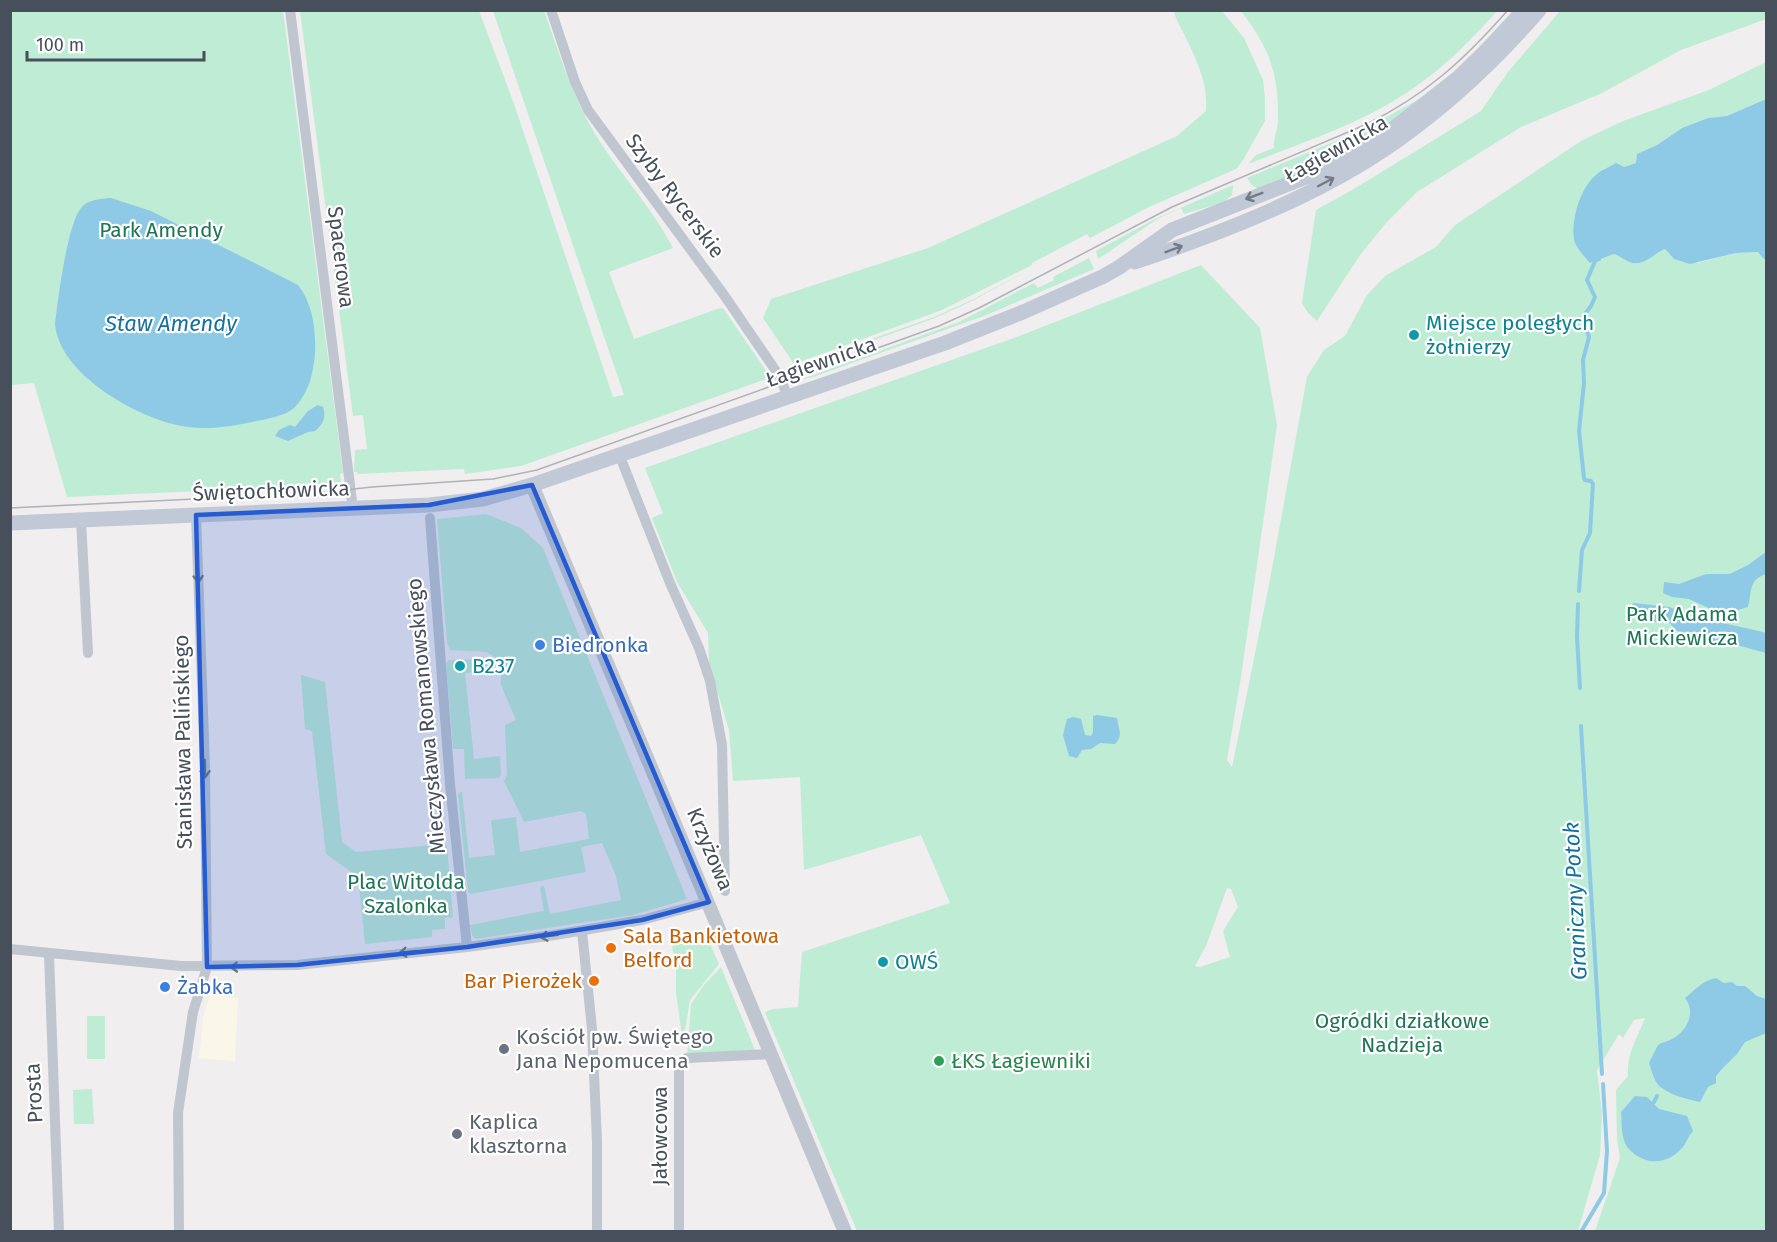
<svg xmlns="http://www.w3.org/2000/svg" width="1777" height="1242" font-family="'Fira Sans',sans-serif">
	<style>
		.commercial { fill: #faf7e8 }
		.green { fill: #beecd5; fill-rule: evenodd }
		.water { fill: #8ec9e6 }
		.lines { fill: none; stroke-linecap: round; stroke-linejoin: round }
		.stream { stroke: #8ec9e6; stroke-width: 4 }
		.minor { stroke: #bfc6cf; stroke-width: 10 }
		.tertiary { stroke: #bfc6cf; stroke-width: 14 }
		.secondary { stroke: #c1c9d6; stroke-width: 15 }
		.tram { stroke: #b0b2b8; stroke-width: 1.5 }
		.oneway { stroke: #727a85 }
		.oneway2 { stroke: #6b737d }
		.marked { fill: #255cd3; fill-opacity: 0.2; stroke: #255cd3; stroke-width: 4.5; stroke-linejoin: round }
		.culture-dot { fill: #0f9aa8; stroke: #fff; stroke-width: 2 }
		.shop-dot { fill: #3f7fe0; stroke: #fff; stroke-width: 2 }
		.food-dot { fill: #e8710a; stroke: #fff; stroke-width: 2 }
		.worship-dot { fill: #6b7280; stroke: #fff; stroke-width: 2 }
		.leisure-dot { fill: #2e9e5b; stroke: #fff; stroke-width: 2 }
		.labels { text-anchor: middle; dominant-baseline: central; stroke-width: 4.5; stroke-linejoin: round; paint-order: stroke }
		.street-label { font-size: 21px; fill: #474f5a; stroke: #fff }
		.park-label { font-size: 21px; fill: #1d7654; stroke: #fff }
		.culture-label { font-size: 21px; fill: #0d838f; stroke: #fff; text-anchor: start }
		.shop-label { font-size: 21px; fill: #366cbe; stroke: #fff; text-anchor: start }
		.food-label { font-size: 21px; fill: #c56008; stroke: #fff; text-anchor: start }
		.worship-label { font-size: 21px; fill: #5b616d; stroke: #fff; text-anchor: start }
		.leisure-label { font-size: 21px; fill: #27864d; stroke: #fff; text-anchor: start }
		.water-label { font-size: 22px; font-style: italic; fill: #15719f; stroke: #fff }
	</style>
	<rect width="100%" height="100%" fill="#f0eeee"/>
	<path class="commercial" d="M210,995L238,998L235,1061L199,1058L203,1017Z"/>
	<path class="green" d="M1561,10H1766V19L1681,50L1602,93L1521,127L1417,192L1387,222L1360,255L1317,321L1308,313L1302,303L1316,210L1354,189L1481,111L1508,72Z
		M10,11H283L343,473L340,474L341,482L289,487L67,497L34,383L11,385Z
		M300,11H479L513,101L613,397L624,395L493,11H544C559,53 572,95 595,134C619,173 652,207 673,248L609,272L634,339L717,309L723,308L769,375V378L521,466L465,474L464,469L358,474L357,472H354L355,450L367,449L363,415L353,416Z
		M1174,11H1222L1244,38L1263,80L1265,98V121L1243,160L1236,169L1149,207L1090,238L1087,234L1032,263V265L942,310L794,364L763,318L771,299L928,248L1177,136L1206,111C1209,78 1190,47 1176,18Z
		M1241,11H1497C1471,40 1445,67 1412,89C1364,123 1303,142 1248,164L1256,155L1274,148C1273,138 1278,130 1278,120C1279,74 1269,47 1241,11Z
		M1513,11H1520L1463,69L1354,150L1258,189L1252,185L1247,178L1369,127L1419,99L1461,66Z
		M1766,62V99L1727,116L1708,118L1682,128L1657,145L1637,154L1636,163L1624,167L1590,263L1614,254C1620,256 1627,262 1633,263C1645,265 1655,253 1665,249L1674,259L1698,263L1736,253L1759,252L1764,259H1766V1231H1595L1620,1158L1617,1138L1616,1090L1628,1076C1626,1054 1638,1037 1645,1018L1634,1020L1623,1038L1619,1034L1597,1070L1602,1114L1600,1155L1578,1231H857L765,1012L773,1009L798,1007L802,952L950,903L921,835L804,870L800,777L733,781L729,730L709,664L708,633L677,582L652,518L663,513L645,468L1014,338L1201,265L1260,328L1277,425L1241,677L1227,760L1232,767L1269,585L1307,377L1324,350L1345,336L1367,295L1385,276L1436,247L1455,225L1581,141L1623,121L1709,90ZM1227,888L1231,889L1238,907L1223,931L1230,957L1200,967L1195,966L1206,946Z
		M1233,185L1232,195L1224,202L1184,214L1181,208L1159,218L1098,259L1096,251L1155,219Z
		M1089,258L1094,269L984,316L813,377L802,379L959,322L1034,283L1038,288L1054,280L1053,277Z
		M1028,270L974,300L935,318L791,370L790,368L934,317L974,299Z
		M486,514L521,528L543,548L687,899L633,915L476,939L472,935L470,925L544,911L540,887L544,886L550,914L621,900L616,876L602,843L581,847L586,872L471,894L468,892L458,794L460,792H462L469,858L495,855L491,821L494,820L516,817L520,852L589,839L586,814L581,811L524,822L504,781L507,775L505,725L516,720L501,685V670L497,659L487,652L450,650L447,643L437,519Z
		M481,659L486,663L489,671L465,673L474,759L500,756L501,774L499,778L465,779L464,749H453L446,663L449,660Z
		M301,675L325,682L342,842L356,852L445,844L447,847L453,917L445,918V929L432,930V937L365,944L358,877L326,854L312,731L305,729Z
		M706,935L719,964L690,1000L683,1042L676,993V966L672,946Z
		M721,967L757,1055L687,1058L691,1004L704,985Z
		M87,1016H105V1059H87Z
		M92,1089L94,1124H74L73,1090Z"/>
	<path class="water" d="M1766,99V259H1764L1758,252L1736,253L1690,264L1674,259L1665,249C1655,253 1645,265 1633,263C1627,262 1620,256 1614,254L1590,263C1584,256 1576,248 1574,240C1571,220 1580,188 1596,175C1601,170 1610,167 1616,163L1624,167L1636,163L1637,154L1657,145L1682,128L1708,118L1727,116Z
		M111,198L151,211L298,285C313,304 316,330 315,354C313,374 309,393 294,408C285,416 267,419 256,421C234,426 210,430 188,427C141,421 59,375 55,324C58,300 67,225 81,208C88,199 101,199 111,198Z
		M318,405L323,407C326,417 324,423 315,431L308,432L288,441L275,436L279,430L290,425L295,427L308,411Z
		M1766,552V574C1748,580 1752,592 1748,607L1728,613L1715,611L1689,599L1672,597L1663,593L1664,582L1679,584L1706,574H1730L1748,565Z
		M1634,603L1669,607L1700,618L1759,631L1766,633V653L1737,645L1704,640L1675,630L1670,623L1640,621L1629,613L1628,607Z
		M1097,715L1117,718C1118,728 1124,735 1115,744L1100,743L1091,749L1082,750L1077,758L1069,756L1063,735L1067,719L1073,717L1081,719L1085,735L1091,736L1093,732V716Z
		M1716,978L1724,983L1732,982L1737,986H1745L1757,996L1766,999V1033L1745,1042L1737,1054L1721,1070L1716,1076V1083L1708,1087L1700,1102C1687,1099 1664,1094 1656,1082C1653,1076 1651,1069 1649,1063L1658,1045C1662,1042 1667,1042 1672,1039C1686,1032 1697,1013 1685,998C1694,991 1703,980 1716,978Z
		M1635,1096L1647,1097L1659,1109L1687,1116L1693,1131C1688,1136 1687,1142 1683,1147C1668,1164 1648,1166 1632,1152C1628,1148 1625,1145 1624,1140C1621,1131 1622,1121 1621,1112Z"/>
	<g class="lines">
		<path class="stream" d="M1579,591L1582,550L1590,533L1593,484L1591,481L1585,480L1584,478L1579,431L1584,383L1583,360L1589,337L1583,320L1585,314L1591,306L1595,297L1587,280L1595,261L1599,259
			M1578,604L1577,637L1580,688
			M1581,726L1602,1074
			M1654,1102L1657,1096
			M1581,1232L1604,1193L1607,1151L1603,1084"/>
		<path class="minor" d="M290,10L353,509
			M551,10L575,82L588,110L724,295L780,377L787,395
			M619,454L670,583L699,648L710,681L722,745L725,891
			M430,518L450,784L467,947
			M81,520L88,653
			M582,931L592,1029L597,1142V1232
			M10,949L181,966L297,965L467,947L555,935L642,920L709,902
			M49,954L59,1232
			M179,1232L178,1113L193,1012L207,967L205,767L196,515
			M679,1232V1065L687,1058L772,1054"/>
		<path class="tertiary" d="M532,485C637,734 742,982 845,1232"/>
		<path class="secondary" d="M1135,262C1224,232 1318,196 1395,142C1449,104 1496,60 1539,10
			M10,523L429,505L483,499L532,485L945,343L1023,312L1102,277L1118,268L1172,230L1316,173L1349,156L1389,132L1457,79L1486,51L1524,10"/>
		<path class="tram" d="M10,508L318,493L372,487L493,479L537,470L939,326L979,308L1172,207L1367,124C1427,94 1464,60 1508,10"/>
	</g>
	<defs><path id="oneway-shaft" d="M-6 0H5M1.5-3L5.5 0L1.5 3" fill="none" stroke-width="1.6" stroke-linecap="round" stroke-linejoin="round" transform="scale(1.5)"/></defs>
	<g class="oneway">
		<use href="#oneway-shaft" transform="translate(1326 182) rotate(-28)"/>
		<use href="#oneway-shaft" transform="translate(1254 196) rotate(159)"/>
		<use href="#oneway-shaft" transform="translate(1174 249) rotate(-21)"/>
	</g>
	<g class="oneway2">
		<use href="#oneway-shaft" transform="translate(198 574) rotate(88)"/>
		<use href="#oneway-shaft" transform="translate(205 769) rotate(89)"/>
		<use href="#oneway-shaft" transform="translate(549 936) rotate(172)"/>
		<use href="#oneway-shaft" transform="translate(408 952) rotate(174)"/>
		<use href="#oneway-shaft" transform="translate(239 967) rotate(178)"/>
	</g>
	<path class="marked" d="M532,485L709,902L642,920L467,947L297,965L207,967L196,515L429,505Z"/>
	<g class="culture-dot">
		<circle cx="1414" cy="335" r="6"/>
		<circle cx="460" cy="666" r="6"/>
		<circle cx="883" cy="962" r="6"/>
	</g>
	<g class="shop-dot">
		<circle cx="540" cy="645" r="6"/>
		<circle cx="165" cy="987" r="6"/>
	</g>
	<g class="food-dot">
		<circle cx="611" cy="948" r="6"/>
		<circle cx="594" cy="981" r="6"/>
	</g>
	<g class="worship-dot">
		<circle cx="504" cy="1049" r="6"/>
		<circle cx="457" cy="1134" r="6"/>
	</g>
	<circle class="leisure-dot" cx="939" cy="1061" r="6"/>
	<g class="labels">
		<g class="street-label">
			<text transform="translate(1336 149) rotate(-30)">Łagiewnicka</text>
			<text transform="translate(675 196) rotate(53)">Szyby Rycerskie</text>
			<text transform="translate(341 257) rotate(83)">Spacerowa</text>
			<text transform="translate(821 362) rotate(-19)">Łagiewnicka</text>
			<text transform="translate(271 491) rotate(-2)">Świętochłowicka</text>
			<text transform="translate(426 716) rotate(-95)">Mieczysława Romanowskiego</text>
			<text transform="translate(183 742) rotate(-91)">Stanisława Palińskiego</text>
			<text transform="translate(710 849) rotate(67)">Krzyżowa</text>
			<text transform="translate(34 1093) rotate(-93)">Prosta</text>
			<text transform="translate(660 1136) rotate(-90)">Jałowcowa</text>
		</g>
		<g class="park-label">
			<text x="161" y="230">Park Amendy</text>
			<text x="1682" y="614">Park Adama<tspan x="1682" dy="24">Mickiewicza</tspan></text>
			<text x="406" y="882">Plac Witolda<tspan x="406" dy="24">Szalonka</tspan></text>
			<text x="1402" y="1021">Ogródki działkowe<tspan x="1402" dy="24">Nadzieja</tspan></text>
		</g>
		<g class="culture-label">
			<text x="1426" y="323">Miejsce poległych<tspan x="1426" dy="24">żołnierzy</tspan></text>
			<text x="472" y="666">B237</text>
			<text x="895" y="962">OWŚ</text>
		</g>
		<g class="shop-label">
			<text x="552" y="645">Biedronka</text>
			<text x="177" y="987">Żabka</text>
		</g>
		<g class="food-label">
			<text x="623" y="936">Sala Bankietowa<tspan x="623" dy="24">Belford</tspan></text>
			<text x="582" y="981" text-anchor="end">Bar Pierożek</text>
		</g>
		<g class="worship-label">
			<text x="516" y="1037">Kościół pw. Świętego<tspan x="516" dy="24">Jana Nepomucena</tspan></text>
			<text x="469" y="1122">Kaplica<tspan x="469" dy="24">klasztorna</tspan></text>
		</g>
		<g class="leisure-label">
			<text x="951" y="1061">ŁKS Łagiewniki</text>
		</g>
		<g class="water-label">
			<text x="171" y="323">Staw Amendy</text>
			<text transform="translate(1575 901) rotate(-93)">Graniczny Potok</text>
		</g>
	</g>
	<rect width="1777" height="1242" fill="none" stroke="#474f5a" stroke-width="24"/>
	<path d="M27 51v9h177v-9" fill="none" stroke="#474f5a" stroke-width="3"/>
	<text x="36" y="51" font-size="18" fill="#474f5a" stroke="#ffffff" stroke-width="4.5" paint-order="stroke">100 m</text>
</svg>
